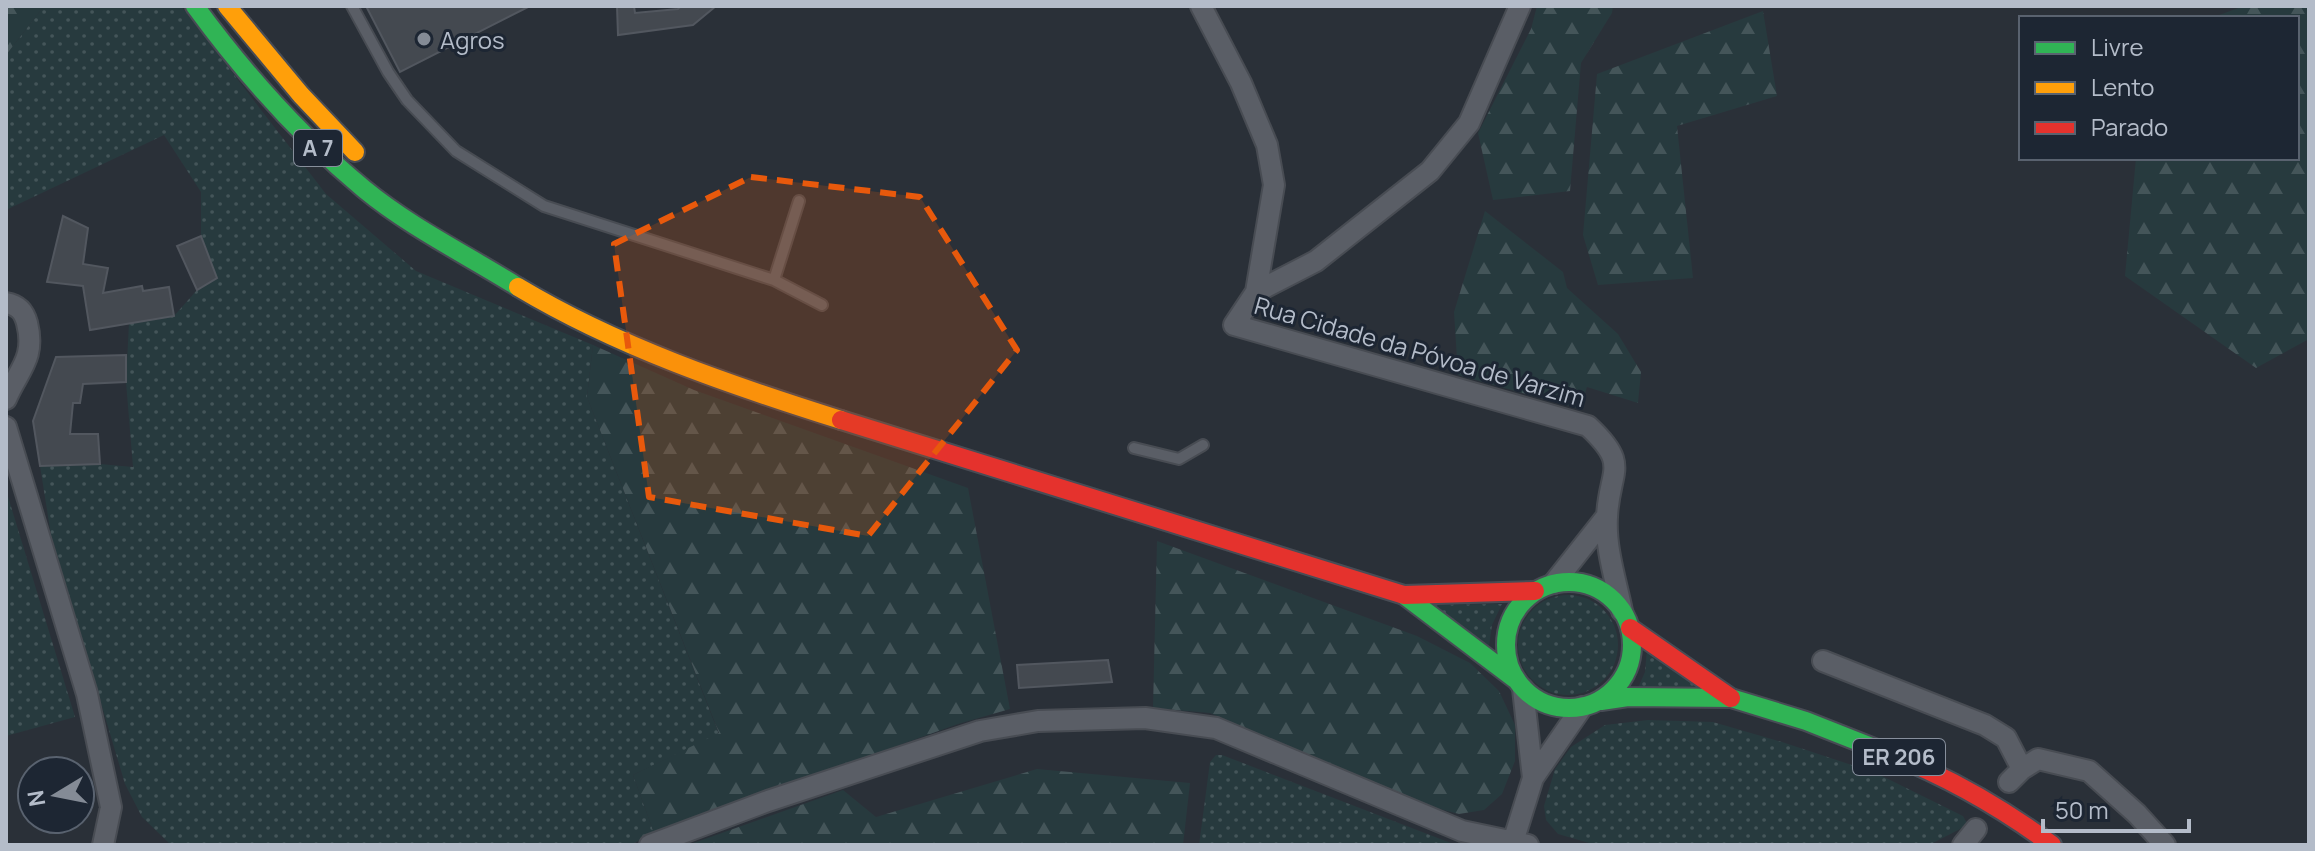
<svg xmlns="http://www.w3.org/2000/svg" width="2315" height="851" font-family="Manrope,sans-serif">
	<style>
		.grass { fill: url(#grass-dots) }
		.forest { fill: url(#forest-firs) }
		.building { fill: #444950; stroke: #52575f; stroke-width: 2 }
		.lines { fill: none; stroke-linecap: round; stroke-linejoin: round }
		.lane-casing { stroke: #484c53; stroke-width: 14 }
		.street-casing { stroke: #484c53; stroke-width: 24 }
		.fast-casing { stroke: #484c55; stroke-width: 22 }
		.slow-casing { stroke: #484c55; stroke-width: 22 }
		.jam-casing { stroke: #484c55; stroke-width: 22 }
		.lane { stroke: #5a5e66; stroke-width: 10 }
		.street { stroke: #5a5e66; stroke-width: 20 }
		.fast { stroke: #30b455; stroke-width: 18 }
		.slow { stroke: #ff9f0a; stroke-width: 18 }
		.jam { stroke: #e5322d; stroke-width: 18 }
		.marked { fill: #e8590c; fill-opacity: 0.2; stroke: #e8590c; stroke-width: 6; stroke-dasharray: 16 10; stroke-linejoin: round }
		.poi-dot { fill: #848b96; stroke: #1d2633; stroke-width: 3 }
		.labels { text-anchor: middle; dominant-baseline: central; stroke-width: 6; stroke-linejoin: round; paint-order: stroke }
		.shield { fill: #1d2633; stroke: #878f9c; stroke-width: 2 }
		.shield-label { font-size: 22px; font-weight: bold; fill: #b4bcc9 }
		.poi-label { font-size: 24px; fill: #b4bcc9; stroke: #1d2633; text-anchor: start }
		.street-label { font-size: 24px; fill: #b4bcc9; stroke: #1d2633 }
	</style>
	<defs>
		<pattern id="grass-dots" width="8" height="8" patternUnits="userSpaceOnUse" patternTransform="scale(2)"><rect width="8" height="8" fill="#273a3e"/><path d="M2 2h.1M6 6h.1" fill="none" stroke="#445559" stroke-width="1.8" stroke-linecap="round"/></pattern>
		<pattern id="forest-firs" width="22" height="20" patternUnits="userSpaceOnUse" patternTransform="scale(2)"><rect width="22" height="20" fill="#273a3e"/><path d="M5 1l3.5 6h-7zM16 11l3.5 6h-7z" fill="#445559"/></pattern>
	</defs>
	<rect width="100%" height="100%" fill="#2a3038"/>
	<path class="grass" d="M44,6H181L326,194L416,271L593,345L587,397L719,734L633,775L654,833L630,845H171L142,817L125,784L51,535L40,466L100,464L133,467L126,382L129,323L174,316L197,290L217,278L201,236V192L164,135L6,210V55Z
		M6,490L75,717L6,736Z
		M1518 645a50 50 0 1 1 100 0a50 50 0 1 1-100 0Z
		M1502,604L1492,625L1489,646L1429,605Z
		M1647,649L1700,686L1637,690L1645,672Z
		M1648,720L1713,722L1782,742L1876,773L1963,816L1968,825L1929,845H1596L1558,834L1546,820L1544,806L1555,769L1571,747L1605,725Z
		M1216,755H1222L1456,845H1199L1210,762Z"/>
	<path class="forest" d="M6,6H44L6,55Z
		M1537,6H1613L1612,13L1581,63L1570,191L1493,200L1478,133L1531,29Z
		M2244,6H2309V339L2256,368L2125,276L2136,158H2297V18H2211Z
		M1763,11L1777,96L1677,126L1693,278L1598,285L1583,235L1597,74Z
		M1485,211L1563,272L1567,288L1618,334L1641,372L1638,403L1587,387L1580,409L1458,375L1454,312Z
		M593,345L694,390L968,488L1010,709L958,724L654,833L633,775L719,733L587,397Z
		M1157,541L1417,636L1470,663L1499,691L1515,725V761L1502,794L1484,810L1459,814L1420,804L1210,713L1153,708Z
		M1037,769L1190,783L1183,845H688L843,790L876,817Z"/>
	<path class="building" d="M366,6H530L400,72Z
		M617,6H634L635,13L678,9L681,6H716L693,25L618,35Z
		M63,216L88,228L83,264L108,268L103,293L142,286L143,291L169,287L174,316L90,330L83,286L47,282Z
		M201,236L217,278L197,290L177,246Z
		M126,355V382L83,384L80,403H73L70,434H98L100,464L40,466L33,421L56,357Z
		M1108,660L1112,682L1019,688L1017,665Z"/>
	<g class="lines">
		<defs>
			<path id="lane" d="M352,6L388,72L407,100L456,151L544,206L774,280L822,305
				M774,280L799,201
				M1134,448L1179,459L1203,445"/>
			<path id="street" d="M1201,6L1241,83L1267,145L1274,185L1256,292L1234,325L1588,426C1631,466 1609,469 1607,517C1605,548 1616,581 1622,611
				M1256,292L1316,261L1430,171L1469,123L1520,6
				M6,303C18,305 24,311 27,323C36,359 18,370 6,399
				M6,427L87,694L111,807L103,845
				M1554,583L1607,516
				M1823,661L1985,725L2006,738L2022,769
				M1523,689L1533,778
				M2009,782L2022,769L2038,759L2089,771L2137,814L2165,845
				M1513,842L1533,778L1582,707
				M650,845L768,801L980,731L1038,721L1145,718L1216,728L1462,831L1528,845
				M1963,845L1976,829"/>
			<path id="fast" d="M195,6C244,73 300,136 364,189C410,227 467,255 518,287
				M1506 645a63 63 0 1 1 126 0a63 63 0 1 1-126 0Z
				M1404,595L1515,679
				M1601,701L1628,697L1731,698L1806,721L1892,755"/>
			<path id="slow" d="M227,6L301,95L355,152
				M518,287C618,347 730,385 841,420"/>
			<path id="jam" d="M841,420L1404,595L1535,591
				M1630,628L1731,698
				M1892,755C1950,778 2002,808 2052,845"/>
		</defs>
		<use href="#lane" class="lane-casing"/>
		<use href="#street" class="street-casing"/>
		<use href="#fast" class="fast-casing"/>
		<use href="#slow" class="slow-casing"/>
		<use href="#jam" class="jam-casing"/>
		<use href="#lane" class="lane"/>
		<use href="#street" class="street"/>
		<use href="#fast" class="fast"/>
		<use href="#slow" class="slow"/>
		<use href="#jam" class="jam"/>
	</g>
	<path class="marked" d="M751,177L920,197L1017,350L868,536L649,497L614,244Z"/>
	<circle class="poi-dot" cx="424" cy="39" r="8"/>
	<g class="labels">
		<g class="shield">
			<rect x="294" y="130" width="48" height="36" rx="6"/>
			<rect x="1853" y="739" width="92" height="36" rx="6"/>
		</g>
		<g class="shield-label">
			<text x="318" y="148">A 7</text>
			<text x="1899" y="757">ER 206</text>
		</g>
		<g class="poi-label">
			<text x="440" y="39">Agros</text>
		</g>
		<g class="street-label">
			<text transform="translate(1420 351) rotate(16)">Rua Cidade da Póvoa de Varzim</text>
		</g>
	</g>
	<rect width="2315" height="851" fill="none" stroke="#b4bcc9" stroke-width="16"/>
	<rect x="2019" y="16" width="280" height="144" fill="#1d2633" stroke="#59626f" stroke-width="2"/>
	<rect x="2035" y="42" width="40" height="12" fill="#30b455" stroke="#59626f" stroke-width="2"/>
	<text x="2091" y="56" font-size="24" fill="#b4bcc9">Livre</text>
	<rect x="2035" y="82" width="40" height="12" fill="#ff9f0a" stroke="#59626f" stroke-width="2"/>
	<text x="2091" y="96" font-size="24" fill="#b4bcc9">Lento</text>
	<rect x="2035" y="122" width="40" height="12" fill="#e5322d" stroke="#59626f" stroke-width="2"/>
	<text x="2091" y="136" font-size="24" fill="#b4bcc9">Parado</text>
	<g transform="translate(56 795) rotate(260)"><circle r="38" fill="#1d2633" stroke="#59626f" stroke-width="2"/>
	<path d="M0-6L14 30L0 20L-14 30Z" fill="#848b96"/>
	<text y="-12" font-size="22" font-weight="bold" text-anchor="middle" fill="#b4bcc9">N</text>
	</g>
	<path d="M2043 819v12h146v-12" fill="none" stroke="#b4bcc9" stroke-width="4"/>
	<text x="2055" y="819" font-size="24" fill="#b4bcc9" stroke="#1d2633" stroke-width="6" paint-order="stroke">50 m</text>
</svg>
